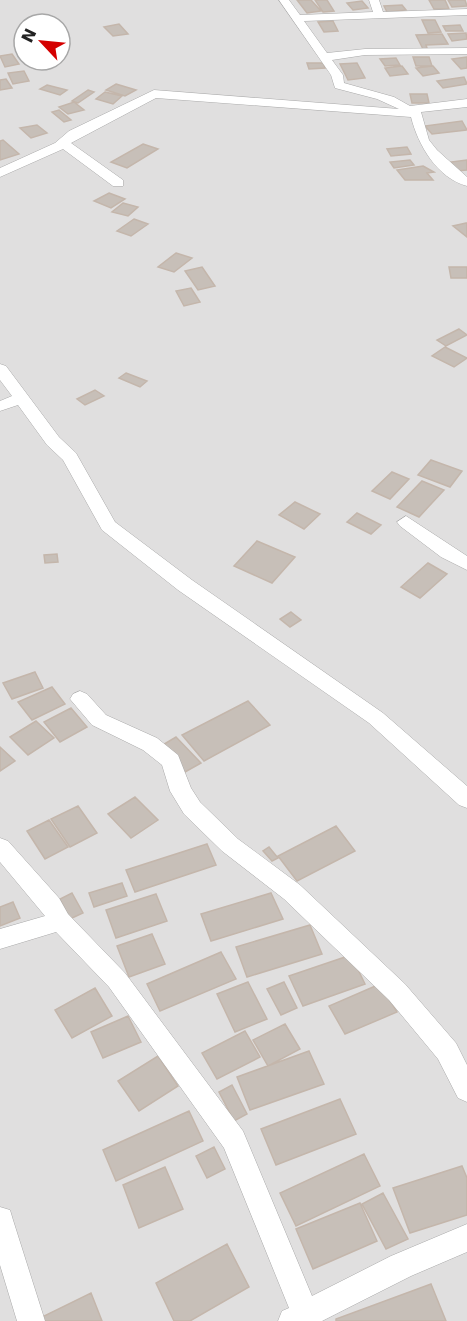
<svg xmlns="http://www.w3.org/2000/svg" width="467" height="1321" font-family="'DejaVu Sans',sans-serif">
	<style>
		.residential { fill: #e0dfdf; fill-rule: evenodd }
		.building { fill: #c7bfb8; stroke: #c4b6ab; stroke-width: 1.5 }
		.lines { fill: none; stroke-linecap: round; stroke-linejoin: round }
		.street-casing { stroke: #a9a9a9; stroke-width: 1 }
		.street { fill: #fff; fill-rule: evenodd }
	</style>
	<rect width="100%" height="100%" fill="#f2efe9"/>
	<path class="residential" d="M0,0H467V1321H0ZM24,24H60V60H24Z"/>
	<path class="building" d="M297,0H311L321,11L307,13Z
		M315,0H327L334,11L323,12Z
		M429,0H445L449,9H434Z
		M448,0H465L467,6L452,7Z
		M362,1L368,8L353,10L347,3Z
		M402,5L406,10L387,12L384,6Z
		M422,20H435L441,32L428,33Z
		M333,21L338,31L324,32L318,22Z
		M119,24L128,34L113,36L104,27Z
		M460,25L463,31H446L443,26Z
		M466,33L467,39L452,41L448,34Z
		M442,34L448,44L426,45L428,51H424L416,35Z
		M12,54L19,64L5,67L0,56Z
		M413,57H429L432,66H416Z
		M467,57V68L461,69L452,59Z
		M396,58L400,65L385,66L380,59Z
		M307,63H323L325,68L309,69Z
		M357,63L365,78L348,80L340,64Z
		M402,66L408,74L390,76L385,68Z
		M433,66L439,73L423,76L416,68Z
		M24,71L29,81L13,84L8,73Z
		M464,77L467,84L443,88L437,81Z
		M6,79L12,88L0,90V80Z
		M116,84L136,90L125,96L106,90Z
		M47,85L67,90L60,95L40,89Z
		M88,90L94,92L78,103L72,101Z
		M105,92L122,96L113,104L96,99Z
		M410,94H427L429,103H412Z
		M74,102L84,110L68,114L59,107Z
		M59,110L71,120L64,122L52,112Z
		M462,121L467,130L432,134L425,126Z
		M37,125L47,133L31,138L20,128Z
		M3,140L19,154L0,160V141Z
		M143,144L158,149L127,168L111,162Z
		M407,147L411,154L391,156L387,149Z
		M410,160L414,165L394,168L390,162Z
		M467,160V170L457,171L451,162Z
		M423,166L434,172L427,173L433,180H405L397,170Z
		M109,193L125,199L111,208L94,201Z
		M123,203L138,207L128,216L112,212Z
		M134,219L148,224L131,236L117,231Z
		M466,223H467V237L453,226Z
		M176,253L192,258L174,272L158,267Z
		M202,267L215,286L198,290L185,271Z
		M449,267H467V278H451Z
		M191,288L200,302L184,306L176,291Z
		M459,329L467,335L446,346L437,340Z
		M445,347L467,358L454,367L432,356Z
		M126,373L147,381L140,387L119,378Z
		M95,390L104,396L85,405L77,399Z
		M431,460L462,471L450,487L418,475Z
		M392,472L409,479L390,499L372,491Z
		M422,481L444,490L419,517L397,507Z
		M295,502L320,514L304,529L279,515Z
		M357,513L381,525L371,534L347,522Z
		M257,541L295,557L272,583L234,566Z
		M57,554L58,562L45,563L44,555Z
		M428,563L447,574L420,598L401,587Z
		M291,612L301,620L290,627L280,619Z
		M35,672L43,688L12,699L3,683Z
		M52,687L65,704L32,720L18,702Z
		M248,701L270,725L204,761L182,735Z
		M71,708L87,727L60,742L44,722Z
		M36,721L54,738L28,755L10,737Z
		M176,737L201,763L185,772L161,746Z
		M0,747L15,761L0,771Z
		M135,797L158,820L131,838L108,814Z
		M78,806L97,833L70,847L51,819Z
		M49,820L68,847L45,859L27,831Z
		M336,826L355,851L297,881L278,856Z
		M207,844L216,865L135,892L126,870Z
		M269,847L278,858L272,861L263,851Z
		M122,883L127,896L94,907L89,893Z
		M72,893L83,913L70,919L60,899Z
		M271,893L283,919L211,941L201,914Z
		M156,894L167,921L116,938L106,910Z
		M13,902L20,918L0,926V907Z
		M310,925L322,954L247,977L236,947Z
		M152,934L165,964L129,977L117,946Z
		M221,952L236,979L160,1011L147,984Z
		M351,955L365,984L303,1006L289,976Z
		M248,982L267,1019L235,1032L217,994Z
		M284,982L297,1008L281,1015L267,989Z
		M380,984L397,1012L345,1034L329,1006Z
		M95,988L112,1016L72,1038L55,1010Z
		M128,1016L141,1042L103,1058L91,1032Z
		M285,1024L300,1049L268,1066L253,1040Z
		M245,1031L260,1057L217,1079L202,1053Z
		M309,1051L324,1084L250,1110L237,1077Z
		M158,1056L178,1086L139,1111L118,1081Z
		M232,1085L247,1114L234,1121L219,1092Z
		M340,1099L356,1134L276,1165L261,1129Z
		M189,1111L203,1141L116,1181L103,1150Z
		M214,1147L225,1169L207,1178L196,1156Z
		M364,1154L380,1186L296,1226L280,1193Z
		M462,1166L467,1178V1215L410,1233L393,1188Z
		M165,1167L183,1209L139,1228L123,1185Z
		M383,1193L408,1239L386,1249L362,1204Z
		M360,1203L377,1241L313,1269L296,1229Z
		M227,1244L249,1287L190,1321H174L156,1283Z
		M431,1284L446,1321H336V1319Z
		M91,1293L102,1321H44L42,1317Z"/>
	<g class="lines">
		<defs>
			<path id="street" d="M279,0H289L300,15L373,12L369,0H379L383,12L467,9V15L304,21L327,53L365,49L467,48V54L365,55L332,60L343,75L344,83L394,97L410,106L467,99V107L421,112L429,140L437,150L467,177V186C437,178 418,145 411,117L156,98L71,143L123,180V186H113L63,149L0,177V168L55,143L69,131L154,90L399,109L377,99L335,88L331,75Z
				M0,364L6,366L59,437L76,453L115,522L192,580L383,713L467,786V808L459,805L369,723L178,590L102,530L63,460L47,445L18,405L0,411V401L12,396L0,380Z
				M406,516L467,556V570L441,557L400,526L397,522Z
				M80,691L87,694L106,715L157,738L178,755L191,788L200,802L238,839L300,885L405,984L456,1043L467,1065V1102L458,1098L438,1059L389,1000L284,899L222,851L184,814L170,791L162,765L143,750L92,725L70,699L73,694Z
				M0,838L8,841L59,898L68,914L125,973L243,1131L312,1296L391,1256L467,1224V1252L411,1276L322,1321H278L282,1311L289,1308L224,1148L109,987L56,932L0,949V929L45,916L0,862Z
				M0,1207L10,1210L13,1220L45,1321H17L0,1265Z"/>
		</defs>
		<use href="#street" class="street-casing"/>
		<use href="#street" class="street"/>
	</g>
	<g transform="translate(42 42) rotate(296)"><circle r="28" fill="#ffffff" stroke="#a7a7a7" stroke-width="1.5"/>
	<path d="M0-4.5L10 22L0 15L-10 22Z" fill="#d40000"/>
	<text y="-9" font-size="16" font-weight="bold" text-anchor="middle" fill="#222222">N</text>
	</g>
</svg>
